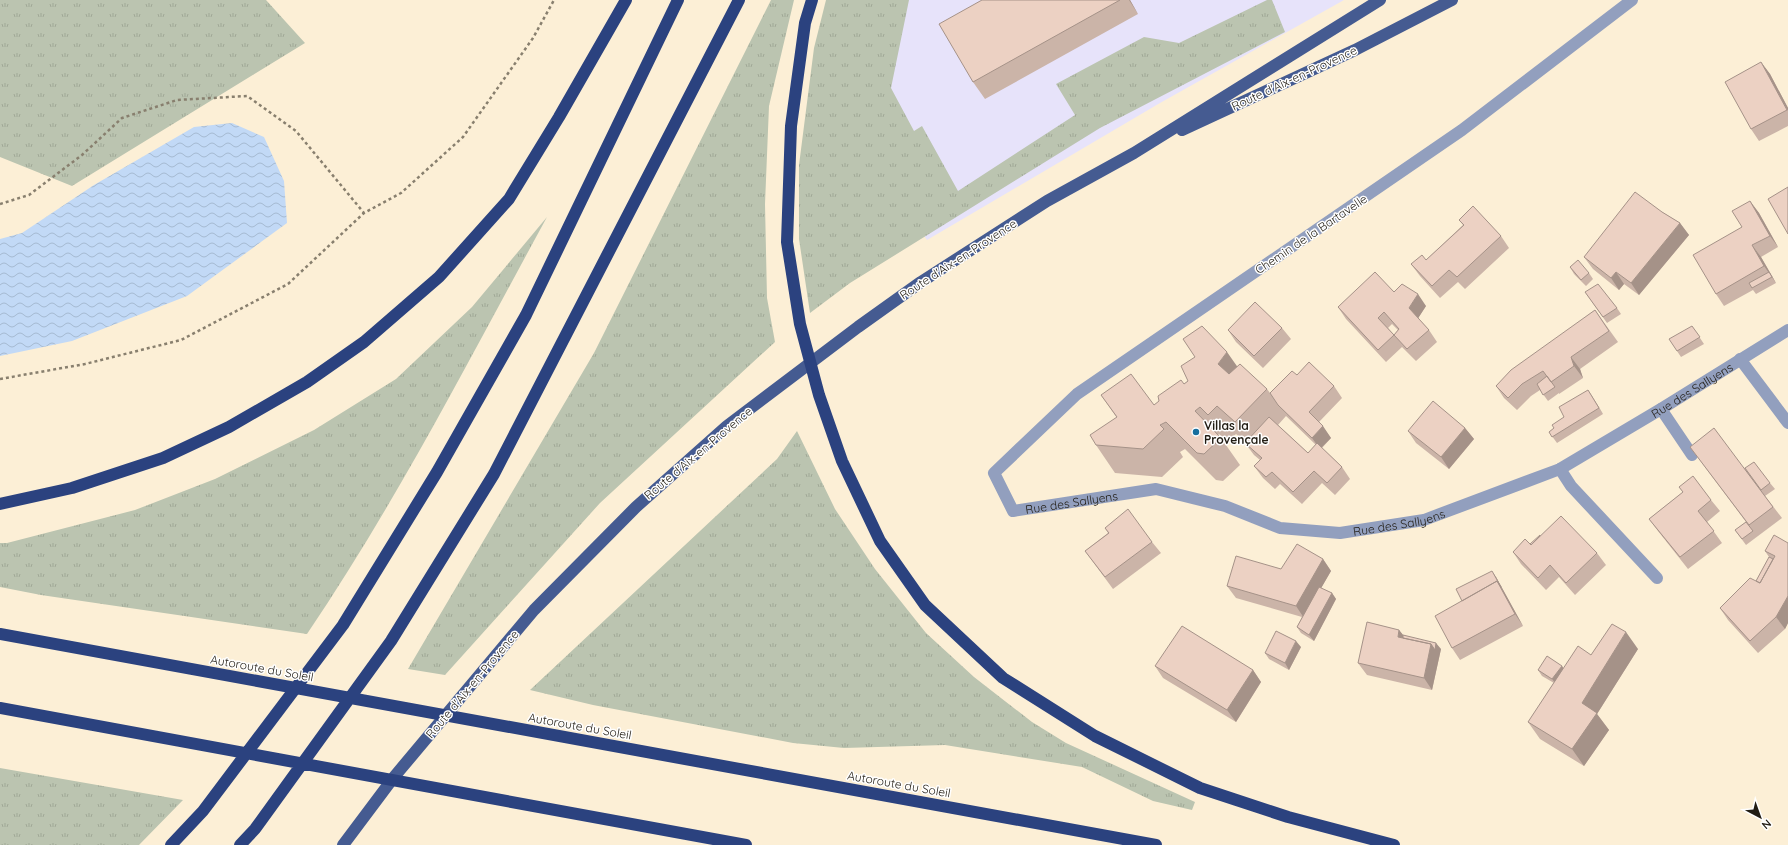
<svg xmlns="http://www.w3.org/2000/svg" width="1788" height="845" font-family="Quicksand,sans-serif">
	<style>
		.commercial { fill: #e7e3fa }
		.grass { fill: url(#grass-tufts) }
		.water { fill: url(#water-waves) }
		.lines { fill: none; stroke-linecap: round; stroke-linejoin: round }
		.path { stroke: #887f6e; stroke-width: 2.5; stroke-dasharray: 3 3; stroke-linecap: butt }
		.minor { stroke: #929fbe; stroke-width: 12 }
		.major { stroke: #455b91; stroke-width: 12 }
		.highway { stroke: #2b427f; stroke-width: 12 }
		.wall { fill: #cbb4a8; fill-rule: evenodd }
		.shaded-wall { fill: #a59288 }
		.building { fill: #ecd1c3; stroke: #a59288 }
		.poi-dot { fill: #166e9e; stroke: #fff; stroke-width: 1.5 }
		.labels { text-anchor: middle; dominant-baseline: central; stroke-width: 3; stroke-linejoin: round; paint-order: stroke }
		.street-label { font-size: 12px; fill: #211c13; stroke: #fff }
		.poi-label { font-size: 12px; font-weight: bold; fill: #211c13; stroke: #fff; text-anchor: start }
	</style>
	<defs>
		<pattern id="grass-tufts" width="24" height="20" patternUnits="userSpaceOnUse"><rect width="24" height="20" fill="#bbc4b0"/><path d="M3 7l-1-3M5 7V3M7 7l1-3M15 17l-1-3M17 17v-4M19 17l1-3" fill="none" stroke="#a0a896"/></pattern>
		<pattern id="water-waves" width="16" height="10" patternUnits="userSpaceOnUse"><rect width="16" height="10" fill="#c2d9f6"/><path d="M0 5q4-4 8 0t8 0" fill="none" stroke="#a6bad2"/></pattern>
	</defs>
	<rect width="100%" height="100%" fill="#fcefd6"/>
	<path class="commercial" d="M880,0H1344L1160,103L927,240L912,219L840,79Z"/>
	<path class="grass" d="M0,0H266L305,43L72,186L0,157Z
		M771,0H794L769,106L765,204L767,298L775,342L600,503L445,675L408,669L594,353Z
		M826,0H909L891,88L914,131L922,126L958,191L1075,115L1056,84L1144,37L1179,43L1267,0H1272L1285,32L1100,128L850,283L810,313L799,239V165L814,48Z
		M547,217C470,358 397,501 307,634L41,595L0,587V543H7L135,510L215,479L314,430L396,379L472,307Z
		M797,431L835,509L875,569L926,633L974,677L1032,722L1066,743L1195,802L1192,810L1153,801L1082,767L945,745L844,748L793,743L593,705L530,690L777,459Z
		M0,768L183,800L139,845H0Z"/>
	<path class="water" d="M232,123L264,137L284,181L287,223L187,296L72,341L0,356V239L22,233L94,185L194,127Z"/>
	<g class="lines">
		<path class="path" d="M0,204L29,195L82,155L122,118L177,100L247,96L296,131L364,213
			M0,379L85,364L181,340L288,284L364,213L401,193L463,137L533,38L554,0"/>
		<g class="minor">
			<path id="s1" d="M1632,0L1462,130L1077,394L994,473L1013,511L1156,489L1225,506L1280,528L1340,533L1424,520L1560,469L1661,409L1788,330"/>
			<path d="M1740,359L1788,423"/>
			<path d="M1661,409L1692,455"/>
			<path d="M1560,469L1571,486L1657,578"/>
		</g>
		<path class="major" d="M1182,130L1355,50L1452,0
			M343,845L394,777L534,610L636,507L727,426L858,327L921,282L1047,201L1134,153L1380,0"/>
		<path class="highway" d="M812,0L805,23L791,126L787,242L800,324L819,395L842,461L880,541L925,605L1003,678L1095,736L1200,788L1288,817L1394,845
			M0,504L72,488L163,458L229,427L307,382L364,342L439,277L509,199L559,117L626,0
			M0,634L1156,845
			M0,708L746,845
			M171,845L203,811L343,625L437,472L526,315L678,0
			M240,845L255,829L391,641L494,474L739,0"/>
	</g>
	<path class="wall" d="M982,0H1130L1138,14L985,99L973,82Z
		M1761,62L1770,74L1788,108V126L1759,141L1751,129Z
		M1750,201L1759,213L1778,247L1761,257L1776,283L1756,294L1753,290L1724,306L1716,294L1742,227Z
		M1662,212L1680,223L1689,235L1639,295L1624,284L1619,290L1593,269L1584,257Z
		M1459,220L1501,236L1509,248L1465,289L1458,282L1440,298L1420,276L1411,264L1426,260L1463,225Z
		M1570,267L1589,273L1593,279L1586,286L1574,274Z
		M1394,292L1426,306L1418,318L1429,330L1437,342L1416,361L1402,347L1394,335L1402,347L1386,362L1346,319L1338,307ZM1392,324L1398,330L1394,335L1388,328Z
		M1585,292L1617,308L1621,314L1607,323Z
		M1595,310L1618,342L1580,369L1583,378L1559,394V393L1548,401L1540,390L1531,396L1517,410L1504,398L1496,386Z
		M1692,326L1704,344L1681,357L1677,351Z
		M1282,328L1291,339L1263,368L1236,342L1228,330Z
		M1237,366L1267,389L1270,393L1297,375L1334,386L1342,398L1319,422L1331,438L1322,448L1342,467L1350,479L1335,495L1322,483L1302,504L1280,484L1275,489L1263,478L1254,466L1260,460L1254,455L1245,443L1246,442L1236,434L1227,442L1219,434L1218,435L1221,438L1240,465L1223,481L1216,480L1185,449L1180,452L1183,457L1162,477L1115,473L1096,445L1117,418L1101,395L1154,405L1188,381ZM1286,416L1316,445L1308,453L1278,425Z
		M1588,390L1603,414L1557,443L1549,432L1554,428Z
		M1465,428L1474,439L1449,469L1416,443L1408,431Z
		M1690,447L1745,468L1770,483L1775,489L1765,496L1782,518L1746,545L1735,530L1746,522Z
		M1679,487L1711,500L1720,511L1707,522L1722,543L1688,569L1658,531L1649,519L1683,492Z
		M1105,528L1152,542L1161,553L1113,589L1085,551L1108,533Z
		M1540,536L1597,553L1606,565L1575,595L1559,577L1546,590L1521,564L1513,552L1530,544Z
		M1788,543V623L1785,629L1758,653L1728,620L1720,608L1756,581L1769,557L1765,551Z
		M1323,559L1331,571L1321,588L1332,593L1336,599L1314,641L1301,633L1297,627L1302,617L1236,598L1227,586L1281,569Z
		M1496,577L1523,626L1460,660L1452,648L1462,601Z
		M1399,630L1403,635L1441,649L1432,690L1367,675L1358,663Z
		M1301,647L1289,670L1269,659L1265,653Z
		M1638,649L1597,714L1609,730L1584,766L1540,739L1528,722L1554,683L1542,676L1538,670L1562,666L1563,669L1591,655Z
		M1155,666L1253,670L1261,682L1236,722L1163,678Z"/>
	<path class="shaded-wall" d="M1129,0H1130L1138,14Z
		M1761,62L1770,74L1788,108V111Z
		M1750,201L1759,213L1778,247L1770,236Z
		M1680,223L1689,235L1639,295L1631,283Z
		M1752,245L1761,257L1776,283L1764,266Z
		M1616,272L1624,284L1619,290L1611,278Z
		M1418,294L1426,306L1417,320L1409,308Z
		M1227,352L1246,379L1237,391L1218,364Z
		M1571,357L1580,369L1583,378L1574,366Z
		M1588,390L1592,396L1603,414L1599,408Z
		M1323,426L1331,438L1320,449L1312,438Z
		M1465,428L1474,439L1449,469L1441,457Z
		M1323,559L1331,571L1304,618L1296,606Z
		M1492,571L1496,577L1523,626L1515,614L1497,581Z
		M1332,593L1336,599L1314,641L1309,635Z
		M1788,596V623L1785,629L1776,617Z
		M1399,630L1408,641L1398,637Z
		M1626,632L1638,649L1597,714L1609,730L1584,766L1572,749L1582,703Z
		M1296,641L1301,647L1289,670L1285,663Z
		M1436,643L1441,649L1432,690L1424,678L1431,644Z
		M1562,666L1566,672L1557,685L1552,679Z
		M1253,670L1261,682L1236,722L1227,710Z"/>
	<path class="building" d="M982,0H1120L973,82L939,24Z
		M1761,62L1787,110L1751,129L1725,82Z
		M1788,187V234L1768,199Z
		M1635,192L1662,212L1680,223L1631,283L1616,272L1611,278L1584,257Z
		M1750,201L1770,236L1752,245L1764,266L1716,294L1693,255L1742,227L1732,211Z
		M1473,206L1501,236L1457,277L1449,270L1432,286L1411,264L1422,255L1426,260L1464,225L1459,220Z
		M1578,260L1589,273L1581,280L1570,267Z
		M1375,272L1394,292L1402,284L1418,294L1409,308L1429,330L1407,349L1394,335L1399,329L1384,312L1378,318L1394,335L1378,350L1338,307Z
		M1769,272L1772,277L1752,288L1749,283Z
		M1598,284L1617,308L1603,317L1585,292Z
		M1255,302L1282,328L1254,356L1228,330Z
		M1595,310L1609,331L1571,357L1574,366L1551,382L1543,371L1522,384L1508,398L1496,386L1511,370Z
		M1202,326L1227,352L1218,364L1229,374L1240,364L1267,389L1235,422L1217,406L1208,415L1200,407L1195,411L1221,438L1204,454L1197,453L1166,422L1160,425L1164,429L1143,449L1096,445L1090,435L1117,417L1101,395L1131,374L1154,405L1159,401L1158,396L1181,380L1184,384L1188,381L1181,366L1195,357L1183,339Z
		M1692,326L1700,337L1677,351L1669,339Z
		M1309,362L1334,386L1309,412L1323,426L1312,438L1278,405L1270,393L1292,371L1297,375Z
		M1547,376L1555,387L1543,395L1537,384Z
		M1588,390L1599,408L1552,437L1549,432L1554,428L1552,425L1564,417L1559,407Z
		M1433,401L1465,428L1441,457L1408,431Z
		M1269,417L1308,453L1317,443L1342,467L1327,483L1314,471L1293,492L1272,472L1266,477L1254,466L1262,458L1245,443Z
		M1714,428L1773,507L1749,525L1690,447Z
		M1754,462L1770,483L1761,490L1745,468Z
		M1693,476L1711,500L1698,511L1714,531L1680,557L1649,519L1683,492L1679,487Z
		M1128,509L1152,542L1105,577L1085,551L1109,533L1105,528Z
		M1561,516L1597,553L1566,583L1550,565L1538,578L1513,552L1525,539L1531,545Z
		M1746,522L1753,531L1742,539L1735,530Z
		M1540,535V536L1531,545L1530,544Z
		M1774,535L1788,543V596L1776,617L1750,641L1720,608L1750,578L1760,583L1775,556L1765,551Z
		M1297,544L1323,559L1296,606L1227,586L1236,556L1281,569Z
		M1769,557L1773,559L1760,583L1756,581Z
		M1492,571L1501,587L1497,581L1462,601L1456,589Z
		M1497,581L1515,614L1452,648L1435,616Z
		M1319,587L1332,593L1309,635L1297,627Z
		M1367,622L1399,630L1398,637L1431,644L1424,678L1358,663Z
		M1612,624L1626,632L1582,703L1597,713L1572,749L1528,722L1578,646L1591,655Z
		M1182,626L1253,670L1227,710L1155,666Z
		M1276,631L1296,641L1285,663L1265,653Z
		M1403,635L1436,643L1435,650L1431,644L1403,638Z
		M1547,656L1562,666L1552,679L1538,670Z"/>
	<circle class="poi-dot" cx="1196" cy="432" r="4"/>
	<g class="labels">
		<g class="street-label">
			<text transform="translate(1294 78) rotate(-25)">Route d'Aix-en-Provence</text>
			<text transform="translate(1311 234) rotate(-34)">Chemin de la Bartavelle</text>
			<text transform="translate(958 259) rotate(-33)">Route d'Aix-en-Provence</text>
			<text stroke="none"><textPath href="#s1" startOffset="1557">Rue des Sallyens</textPath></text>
			<text transform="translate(698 453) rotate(-40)">Route d'Aix-en-Provence</text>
			<text stroke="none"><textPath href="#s1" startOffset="897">Rue des Sallyens</textPath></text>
			<text stroke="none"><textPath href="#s1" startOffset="1233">Rue des Sallyens</textPath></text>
			<text transform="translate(262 668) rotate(10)">Autoroute du Soleil</text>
			<text transform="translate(472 684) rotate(-50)">Route d'Aix-en-Provence</text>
			<text transform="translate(580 726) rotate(10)">Autoroute du Soleil</text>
			<text transform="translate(899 784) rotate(10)">Autoroute du Soleil</text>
		</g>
		<g class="poi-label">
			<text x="1204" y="425">Villas la<tspan x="1204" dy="14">Provençale</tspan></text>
		</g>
	</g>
	<g transform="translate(1760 817) rotate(139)" stroke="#ffffff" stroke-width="3" paint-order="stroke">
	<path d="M0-3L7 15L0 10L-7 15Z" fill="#211c13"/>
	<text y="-6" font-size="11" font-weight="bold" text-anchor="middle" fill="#211c13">N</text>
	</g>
</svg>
